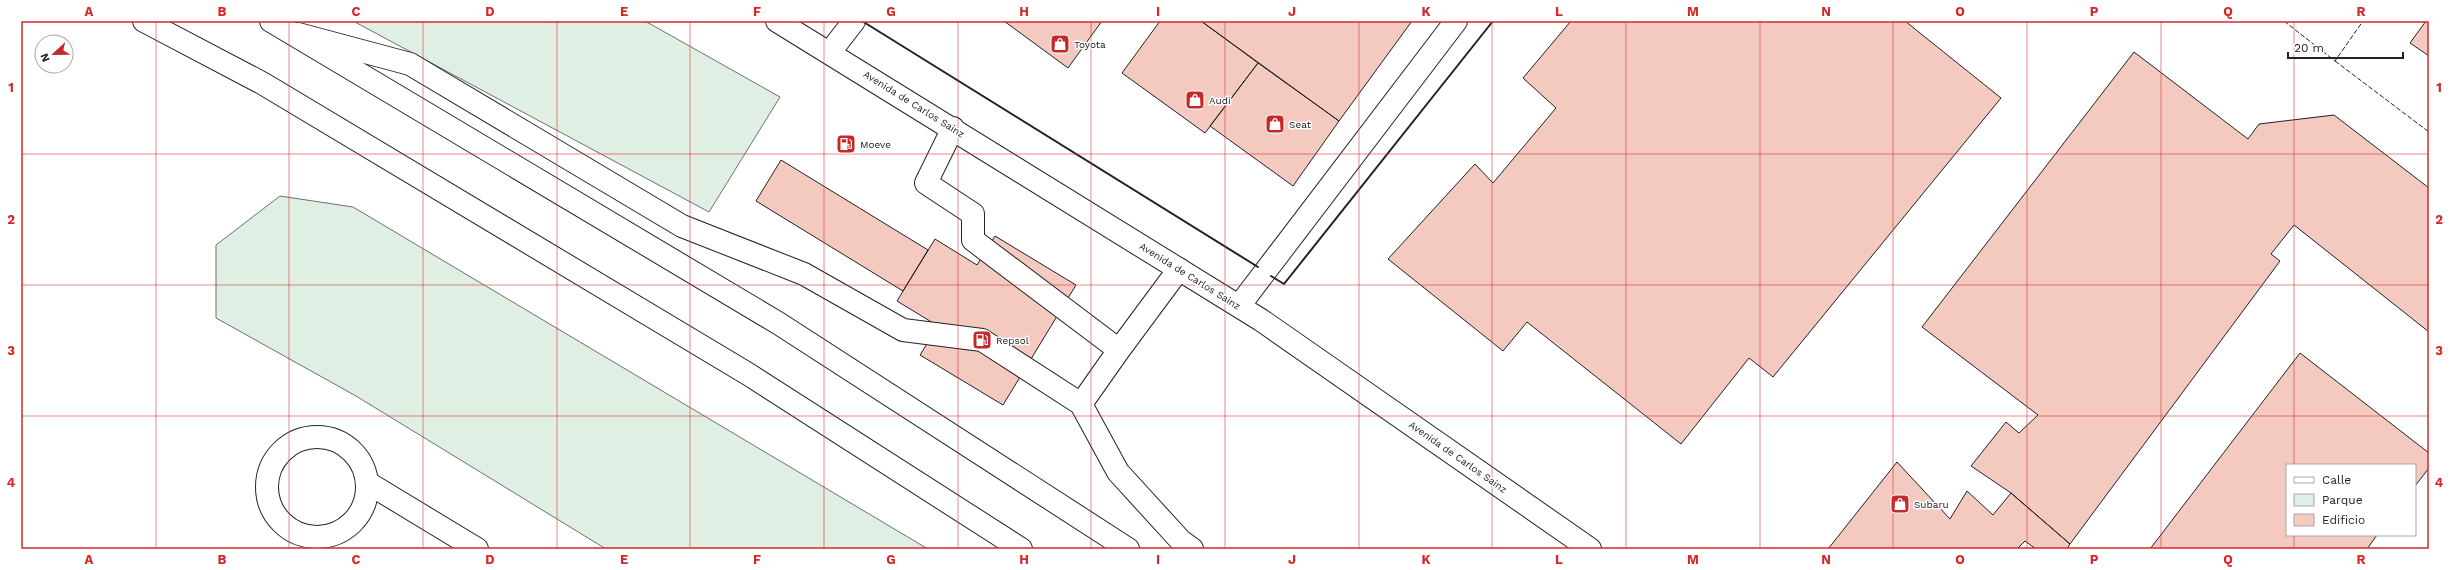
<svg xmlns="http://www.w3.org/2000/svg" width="2450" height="570" font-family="'Work Sans',sans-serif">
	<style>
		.green { fill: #e0efe3; stroke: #6f6f6f }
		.building { fill: #f3c9c0; stroke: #222 }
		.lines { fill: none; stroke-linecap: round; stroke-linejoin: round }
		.minor-casing { stroke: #222; stroke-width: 24 }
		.highway-casing { stroke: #222; stroke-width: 24 }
		.minor { stroke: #fff; stroke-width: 22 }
		.highway { stroke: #fff; stroke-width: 22 }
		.fence { stroke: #222; stroke-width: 1; stroke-dasharray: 5 2; stroke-linecap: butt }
		.wall { stroke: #222; stroke-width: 2 }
		.grid { fill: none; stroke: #d62828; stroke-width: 1; stroke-opacity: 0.55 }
		.labels { text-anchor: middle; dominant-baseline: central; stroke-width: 3; stroke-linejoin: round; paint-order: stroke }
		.poi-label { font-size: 10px; fill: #222; stroke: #fff; text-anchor: start }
		.street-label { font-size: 10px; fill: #222; stroke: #fff }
		.neatline { fill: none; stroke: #d62828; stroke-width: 1.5 }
		.grid-label { font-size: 13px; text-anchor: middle; font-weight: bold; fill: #d62828 }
	</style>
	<rect width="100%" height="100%" fill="#fff"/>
	<path class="green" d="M353,21H645L780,97L709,212Z
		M280,196L353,207L928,549H606L356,396L216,318V245Z"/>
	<path class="building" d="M1004,21H1102L1068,68Z
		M1160,21H1201L1258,63L1205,133L1122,73Z
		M1201,21H1412L1339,121Z
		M1571,21H1905L2001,98L1773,377L1749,358L1681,444L1527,322L1503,351L1388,259L1475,164L1493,183L1556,108L1523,78Z
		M2426,21H2429V56L2410,43Z
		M2134,52L2248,139L2259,124L2334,115L2429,188V332L2294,225L2271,254L2280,261L2070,544L2011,493L1971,466L2006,422L2019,433L2038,415L1922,327Z
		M1258,63L1339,121L1293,186L1210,126Z
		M781,160L928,250L903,291L756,201Z
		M995,236L1076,285L1003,405L920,355L938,326L897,301L935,239L977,265Z
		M2300,353L2429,453V468L2415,486V465H2287V535H2377L2367,549H2150Z
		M1897,462L1950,519L1967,491L1993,515L2011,493L2070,544L2067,549H2036L2025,541L2017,549H1828Z"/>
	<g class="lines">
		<defs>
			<path id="minor" d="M777,21L1261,320L1590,549
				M298,34L410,64L682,226L804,274L903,330L982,340L1081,404L1118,472L1181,541L1192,549
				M830,52L854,21
				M953,128L926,183L973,214V240L1119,350L1179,269
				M1239,306L1456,21
				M1081,404L1119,350
				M267 487a50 50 0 1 1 100 0a50 50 0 1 1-100 0Z
				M368,483L477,549"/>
			<path id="highway" d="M144,21L262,83L748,374L1021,549
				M271,21L778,323L1128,549"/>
		</defs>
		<use href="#minor" class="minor-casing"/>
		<use href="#highway" class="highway-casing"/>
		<use href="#minor" class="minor"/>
		<use href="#highway" class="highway"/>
		<path class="fence" d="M2284,21L2335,61L2363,21
			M2335,61L2429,132"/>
		<path class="wall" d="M862,21L1258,267
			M1271,276L1284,284L1493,21"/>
	</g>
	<path class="grid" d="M156,21V549M289,21V549M423,21V549M557,21V549M690,21V549M824,21V549M958,21V549M1091,21V549M1225,21V549M1359,21V549M1492,21V549M1626,21V549M1760,21V549M1893,21V549M2027,21V549M2161,21V549M2294,21V465M21,154H2429M21,285H2429M21,416H2429M2294,535V549"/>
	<defs>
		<symbol id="shop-square" viewBox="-11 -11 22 22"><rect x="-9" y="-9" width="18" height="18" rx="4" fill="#c62828" stroke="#fff"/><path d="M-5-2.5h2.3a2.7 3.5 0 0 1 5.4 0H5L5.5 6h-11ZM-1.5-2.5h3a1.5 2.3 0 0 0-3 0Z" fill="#fff"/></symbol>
		<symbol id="fuel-square" viewBox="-11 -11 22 22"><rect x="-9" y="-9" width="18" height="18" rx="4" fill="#c62828" stroke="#fff"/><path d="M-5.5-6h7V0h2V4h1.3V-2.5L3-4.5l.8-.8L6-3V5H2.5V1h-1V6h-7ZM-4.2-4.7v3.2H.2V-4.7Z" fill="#fff"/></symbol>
	</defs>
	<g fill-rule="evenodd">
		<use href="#shop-square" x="1049" y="33" width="22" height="22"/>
		<use href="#shop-square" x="1184" y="89" width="22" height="22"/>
		<use href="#shop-square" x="1264" y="113" width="22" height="22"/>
		<use href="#fuel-square" x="835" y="133" width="22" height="22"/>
		<use href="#fuel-square" x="971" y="329" width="22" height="22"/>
		<use href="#shop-square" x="1889" y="493" width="22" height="22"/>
	</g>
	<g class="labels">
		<g class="poi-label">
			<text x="1074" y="44">Toyota</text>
			<text x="1209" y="100">Audi</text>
			<text x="1289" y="124">Seat</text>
			<text x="860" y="144">Moeve</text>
			<text x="996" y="340">Repsol</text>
			<text x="1914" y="504">Subaru</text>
		</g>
		<g class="street-label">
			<text transform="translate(914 104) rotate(32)">Avenida de Carlos Sainz</text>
			<text transform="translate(1190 276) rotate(32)">Avenida de Carlos Sainz</text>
			<text transform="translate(1458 457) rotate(35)">Avenida de Carlos Sainz</text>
		</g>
	</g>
	<rect width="2450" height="570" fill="none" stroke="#ffffff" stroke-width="44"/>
	<rect x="2286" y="464" width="130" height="72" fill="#ffffff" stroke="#a7a7a7"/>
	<rect x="2294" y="477" width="20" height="6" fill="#ffffff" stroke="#a7a7a7"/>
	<text x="2322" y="484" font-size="12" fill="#222222">Calle</text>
	<rect x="2294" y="494" width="20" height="12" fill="#e0efe3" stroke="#a7a7a7"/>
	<text x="2322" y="504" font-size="12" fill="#222222">Parque</text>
	<rect x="2294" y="514" width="20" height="12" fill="#f3c9c0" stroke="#a7a7a7"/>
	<text x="2322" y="524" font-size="12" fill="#222222">Edificio</text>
	<g transform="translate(54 54) rotate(248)"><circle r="19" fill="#ffffff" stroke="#a7a7a7"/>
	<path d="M0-3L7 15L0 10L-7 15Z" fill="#c62828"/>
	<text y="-6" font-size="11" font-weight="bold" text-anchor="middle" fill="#222222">N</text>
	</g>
	<path d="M2288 52v6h115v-6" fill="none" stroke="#222222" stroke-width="2"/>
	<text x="2294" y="52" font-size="12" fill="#222222" stroke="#ffffff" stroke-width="3" paint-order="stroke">20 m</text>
	<rect x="22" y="22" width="2406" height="526" class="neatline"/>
	<g class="grid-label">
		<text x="89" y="16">A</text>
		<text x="222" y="16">B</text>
		<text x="356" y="16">C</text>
		<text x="490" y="16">D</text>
		<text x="624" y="16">E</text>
		<text x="757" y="16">F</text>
		<text x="891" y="16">G</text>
		<text x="1024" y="16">H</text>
		<text x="1158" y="16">I</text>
		<text x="1292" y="16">J</text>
		<text x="1426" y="16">K</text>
		<text x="1559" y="16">L</text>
		<text x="1693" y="16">M</text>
		<text x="1826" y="16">N</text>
		<text x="1960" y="16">O</text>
		<text x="2094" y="16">P</text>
		<text x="2228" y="16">Q</text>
		<text x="2361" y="16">R</text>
		<text x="11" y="92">1</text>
		<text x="2439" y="92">1</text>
		<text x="11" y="224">2</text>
		<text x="2439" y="224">2</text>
		<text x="11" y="355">3</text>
		<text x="2439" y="355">3</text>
		<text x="11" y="487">4</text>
		<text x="2439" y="487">4</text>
		<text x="89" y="564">A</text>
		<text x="222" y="564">B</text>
		<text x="356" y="564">C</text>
		<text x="490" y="564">D</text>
		<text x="624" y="564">E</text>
		<text x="757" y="564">F</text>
		<text x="891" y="564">G</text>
		<text x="1024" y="564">H</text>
		<text x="1158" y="564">I</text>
		<text x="1292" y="564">J</text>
		<text x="1426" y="564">K</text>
		<text x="1559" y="564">L</text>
		<text x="1693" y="564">M</text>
		<text x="1826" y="564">N</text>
		<text x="1960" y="564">O</text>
		<text x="2094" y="564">P</text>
		<text x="2228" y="564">Q</text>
		<text x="2361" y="564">R</text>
	</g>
</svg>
